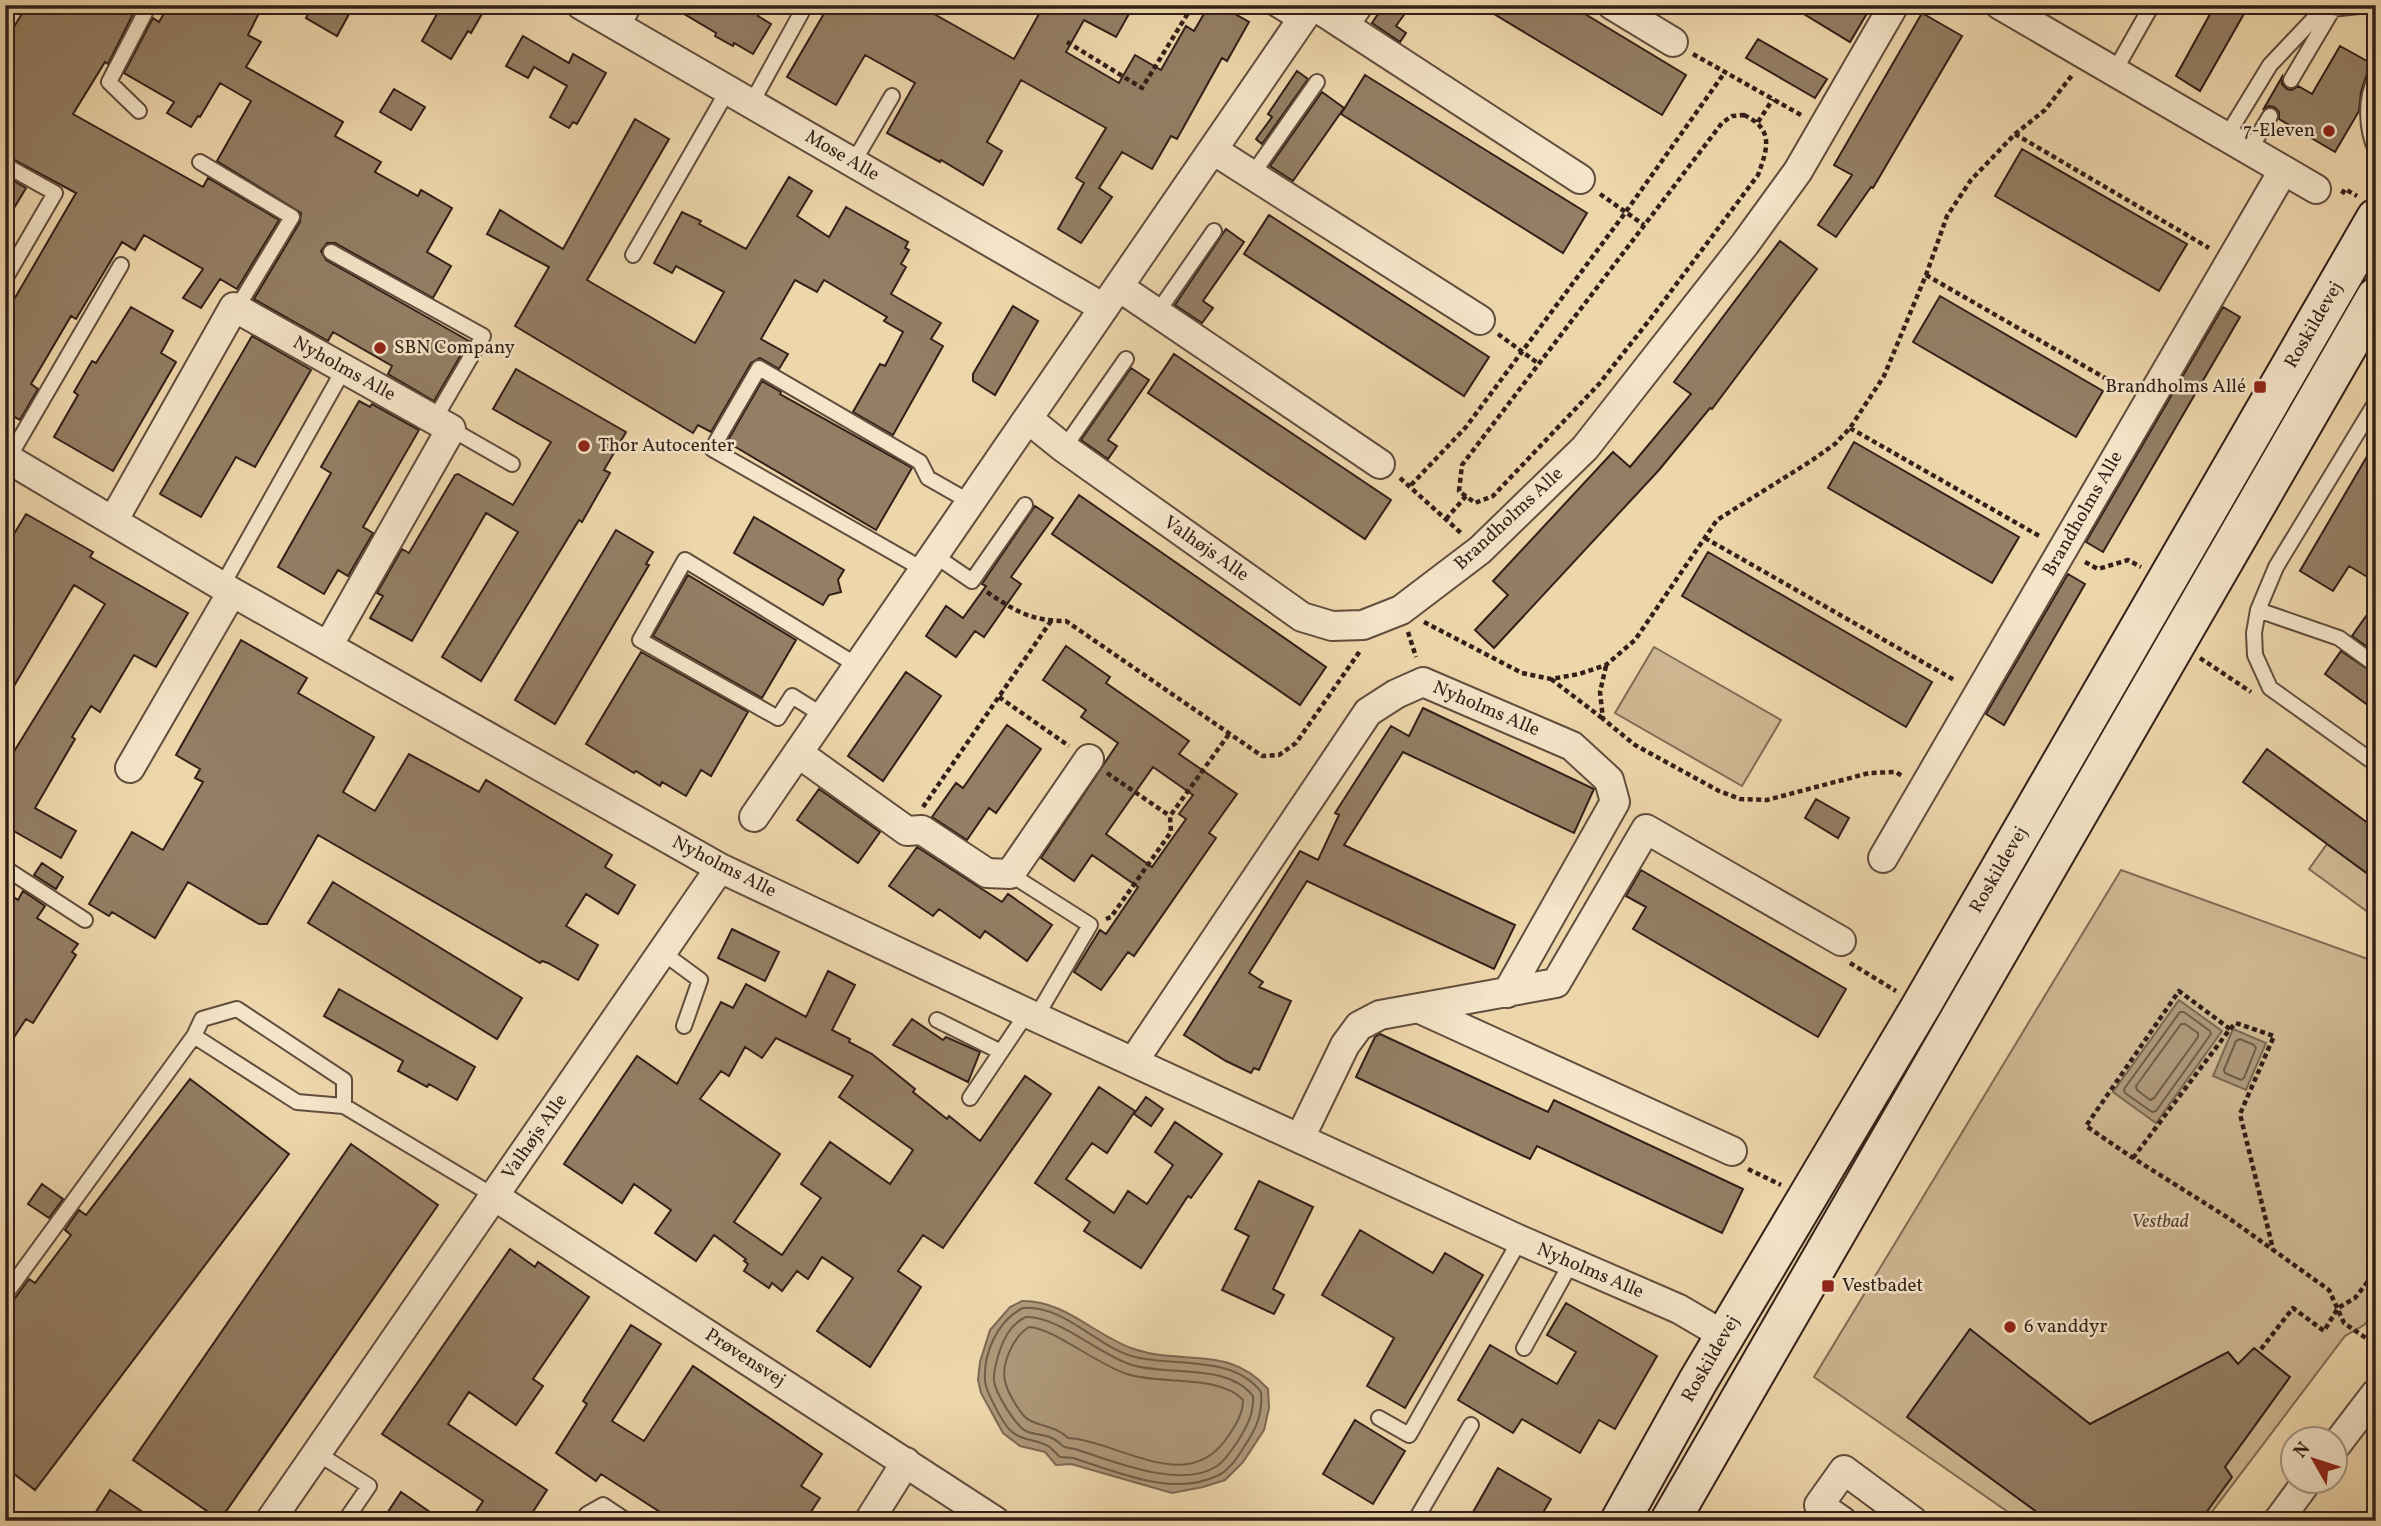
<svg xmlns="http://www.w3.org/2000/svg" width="2381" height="1526" font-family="Vollkorn,serif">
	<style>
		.green { fill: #ceb792; stroke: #806b55; stroke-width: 2 }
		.water { fill: #ae9879; stroke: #7c6852; stroke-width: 2 }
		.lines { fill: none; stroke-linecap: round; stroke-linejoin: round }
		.shore { stroke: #705c48; stroke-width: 2 }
		.building { fill: #947e64; stroke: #321f18; stroke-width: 2; fill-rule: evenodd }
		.service-casing { stroke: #614d3d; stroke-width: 18 }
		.minor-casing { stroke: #614d3d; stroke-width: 32 }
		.secondary-casing { stroke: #321f18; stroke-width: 42 }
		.path { stroke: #321f18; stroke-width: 4.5; stroke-dasharray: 5 3.5; stroke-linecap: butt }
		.service { stroke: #f4e4c8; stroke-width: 14 }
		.minor { stroke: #f4e4c8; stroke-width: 28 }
		.secondary { stroke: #f4e4c8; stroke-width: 38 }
		.poi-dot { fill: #8f2418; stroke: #f4e4c8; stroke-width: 2.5 }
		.labels { text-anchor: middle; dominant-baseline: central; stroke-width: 5; stroke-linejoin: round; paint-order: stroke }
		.poi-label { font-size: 19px; fill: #321f18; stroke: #f4e4c8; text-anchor: start }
		.street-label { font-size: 19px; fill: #321f18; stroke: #f4e4c8 }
		.park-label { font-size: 19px; font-style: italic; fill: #594536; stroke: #f4e4c8 }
	</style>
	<rect width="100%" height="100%" fill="#eed6ab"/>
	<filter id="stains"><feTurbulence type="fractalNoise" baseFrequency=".00286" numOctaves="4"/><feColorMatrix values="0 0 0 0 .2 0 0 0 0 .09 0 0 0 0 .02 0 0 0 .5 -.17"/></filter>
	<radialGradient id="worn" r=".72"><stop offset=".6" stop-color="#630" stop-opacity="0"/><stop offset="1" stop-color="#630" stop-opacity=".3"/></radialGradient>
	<path class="green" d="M1654,647L1781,720L1742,786L1615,713Z
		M2327,844L2376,880V918L2309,869Z
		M2121,870L2376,962V1310L2364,1325L2345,1336L2205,1521H2021L1814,1377Z"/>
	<path class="water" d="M2179,1000L2222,1031L2156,1123L2113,1092Z
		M2233,1029L2266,1043L2246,1090L2213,1076Z
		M1022,1301C1065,1300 1095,1336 1134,1349C1183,1366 1228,1344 1268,1389L1269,1408L1264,1430L1243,1462L1225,1480L1203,1487L1172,1493L1071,1464L1056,1465L1045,1452L1020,1446L1003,1433L981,1393L978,1380L980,1362L990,1330L1010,1307Z"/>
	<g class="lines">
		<path class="shore" d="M2180,1012H2184L2210,1031L2211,1034L2156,1111L2152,1112L2125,1093L2124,1089Z
			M2181,1024H2185L2198,1033V1037L2154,1098L2150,1100L2137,1090L2136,1086Z
			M2240,1039L2254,1045L2256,1048L2244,1078L2241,1080L2225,1073L2224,1070L2236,1041Z
			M1023,1308C1065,1305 1096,1347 1135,1357C1176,1367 1233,1355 1261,1392C1263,1414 1256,1429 1244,1447C1238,1457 1229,1470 1219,1475C1173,1498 1118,1472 1073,1458L1060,1457C1056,1454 1052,1448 1048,1446C1035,1439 1020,1441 1009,1429C1002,1421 986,1392 985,1381C983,1353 998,1320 1023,1308Z
			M1026,1317C1058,1316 1097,1353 1129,1364C1166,1377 1227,1362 1253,1396C1254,1414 1247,1426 1238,1441C1232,1449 1226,1460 1217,1466C1182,1490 1112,1461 1075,1449C1058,1447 1065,1445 1052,1438C1044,1434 1034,1435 1026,1431C1015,1425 996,1394 994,1381C993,1370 997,1360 1000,1350C1005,1335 1012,1323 1026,1317Z
			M1029,1327C1051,1327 1100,1366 1127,1374C1159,1385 1220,1374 1243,1400C1243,1414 1236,1424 1229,1435C1189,1498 1122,1442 1068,1438C1054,1424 1034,1427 1024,1416C1017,1408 1007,1391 1005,1381C1001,1363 1014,1336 1029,1327Z"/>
	</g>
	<path class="building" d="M27,5H131L136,8L108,64L105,62L73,114L203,187L208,178L279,220L237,289L220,279L201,308L183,298L203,269L144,235L135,250L122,242L76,319L71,316L31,384L38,389L20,420L5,412V315L76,193L5,155V42Z
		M169,5H241L258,15L248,35L261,42L246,67L343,122L335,136L381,162L375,172L418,196L421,190L452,208L427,252L451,266L433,298L335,243H327L321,251L326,260L469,341L434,401L388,374L392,366L333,332L328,341L254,299L300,222L301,213L217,161L251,101L220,83L200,117L198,116L191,127L167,113L174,102L124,73L153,18L159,22Z
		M313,5H354L337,36L306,18Z
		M442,5H487L471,33L468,31L451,59L422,41Z
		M669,5H764L758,16L771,24L753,54L734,43L733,46L715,36L716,33Z
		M829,5H918L1014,59L1044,5H1134L1116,37L1084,20L1066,52L1119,83L1135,55L1161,70L1186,26L1194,31L1209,5H1219L1249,22L1227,61L1222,58L1177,139L1171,136L1152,169L1122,152L1099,188L1112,197L1081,243L1058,229L1084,183L1076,178L1106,128L1021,80L987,142L1002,151L983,185L941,160L940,162L887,133L915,83L865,55L836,105L787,77Z
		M1384,5H1411L1396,26L1406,33L1400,42L1372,23Z
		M1479,5H1570L1686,75L1662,115Z
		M1789,5H1872L1850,42Z
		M2215,5H2249L2200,91L2176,76Z
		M1922,13L1962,36L1873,188L1871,187L1836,237L1818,225L1852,175L1834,165Z
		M523,36L569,63L573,54L606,73L577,124L573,122L569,128L550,117L567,86L534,67L528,78L506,66Z
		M1758,39L1827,79L1815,98L1746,58Z
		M2340,46L2376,66V68L2367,74L2361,92L2359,111L2335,152L2279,119V112L2274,107L2269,106L2263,110L2282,77V84L2287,89L2292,90L2298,86L2312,94Z
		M1297,71L1308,79L1262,144L1256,139L1272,117L1268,114Z
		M1365,75L1587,213L1563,253L1341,114Z
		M394,89L425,107L411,130L380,112Z
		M1322,92L1344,108L1293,181L1270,166Z
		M635,119L669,139L587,280L695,343L724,292L676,266L672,273L654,263L682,212L701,221L699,224L746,249L789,177L812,191L797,216L829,237L846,207L908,242L905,248L909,250L901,264L906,267L891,294L941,323L931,339L943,346L893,435L853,412L880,364L885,366L903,332L884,321L887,317L824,280L817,292L795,280L761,339L788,354L779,369L760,358L751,363L711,432L698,425L693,433L515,326L549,267L487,234L500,210L563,249Z
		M2022,149L2187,244L2159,291L1995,196Z
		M5,176L26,188L5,223Z
		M1269,215L1489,357L1464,396L1244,254Z
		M1226,229L1244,242L1203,301L1213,308L1202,323L1175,305Z
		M1780,241L1817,269L1712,409L1710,408L1659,470L1494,648L1475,630L1508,595L1493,581L1613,452L1630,467L1691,394L1674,382Z
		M1940,296L2103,391L2076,437L1913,342Z
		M1013,306L1038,321L995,395L973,381V374Z
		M131,307L173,331L161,353L176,362L113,471L54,437L78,395L74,392L92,361L96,363Z
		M2223,307L2240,317L2103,552L2086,542Z
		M252,336L311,370L255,467L236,457L201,517L160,494Z
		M1174,354L1391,500L1365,539L1148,393Z
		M1131,368L1149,380L1108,440L1117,446L1108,459L1081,440Z
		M516,369L626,432L604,470L610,473L582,522L579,520L481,681L442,657L518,532L486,513L412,641L370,618L383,596L377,593L402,549L409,553L455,475L458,474L513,505L551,442L493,409Z
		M762,381L781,392L780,394L912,468L876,530L727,442Z
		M359,401L370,407L372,404L419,430L363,527L373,533L348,576L338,570L324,594L278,567L331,473L321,467Z
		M2376,441V582L2349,566L2333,591L2300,571Z
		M1854,442L2019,537L1992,583L1828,488Z
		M1079,495L1326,667L1300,705L1052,534Z
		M1035,506L1053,518L1011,577L1021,584L984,637L975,631L956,657L926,636L946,606L963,618L986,586L982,584Z
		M26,514L93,552L90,557L188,613L156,667L134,655L100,712L91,706L72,737L75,739L35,808L76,831L61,858L5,826V766L105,604L74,585L5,701V549Z
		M754,517L844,570L838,580L841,592L829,595L823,605L734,553Z
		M616,530L653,552L646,564L649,565L555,724L515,700Z
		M1708,552L1932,682L1906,727L1682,596Z
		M2068,574L2085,584L2004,725L1986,714Z
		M688,575L796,640L762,698L653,636Z
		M2376,602V653L2352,636Z
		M241,640L307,678L298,693L374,737L343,792L375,811L409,754L479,792L486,780L612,855L605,867L635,885L618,914L586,894L566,926L598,945L578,980L548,963L542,961L540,963L318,835L267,924H259L188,882L155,938L112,912L109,916L89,904L132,832L163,850L203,782L195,778L200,769L176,755Z
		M1066,646L1110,677L1106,683L1189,741L1179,754L1237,794L1209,833L1216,838L1134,956L1128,952L1101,990L1074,972L1100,930L1106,934L1138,887L1092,855L1074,881L1041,858L1118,743L1081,717L1086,710L1043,680ZM1153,767L1193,795L1179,814L1186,819L1152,867L1106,834Z
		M2341,651L2376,675V711L2325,674Z
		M641,652L748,712L711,776L701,770L686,796L662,782L660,786L636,771L634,773L586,744Z
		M906,672L941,696L883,781L848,756Z
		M1423,708L1594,789L1574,833L1403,752L1344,845L1515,925L1494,969L1307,881L1249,973L1263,982L1259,987L1291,1001L1259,1070L1254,1068L1251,1073L1226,1061L1184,1035L1300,851L1318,860L1339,815L1335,813L1391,726L1409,736Z
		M1007,725L1041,749L996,813L989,808L967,840L932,817L956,783L963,788Z
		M2267,749L2376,829V880L2243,782Z
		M819,789L880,832L858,863L797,820Z
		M1816,799L1849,818L1838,838L1805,818Z
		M917,847L1002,902L1008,894L1052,925L1027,961L985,931L980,938L939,909L933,916L889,886Z
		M42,863L63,877L56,889L34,875Z
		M1641,870L1846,989L1818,1037L1633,929L1646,907L1626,896Z
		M333,882L522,998L497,1039L308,923Z
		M5,891L18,900L23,891L45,906L37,918L78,944L72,952L76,955L33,1023L26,1019L5,1051Z
		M732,929L779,952L765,981L718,958Z
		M828,971L855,985L832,1030L850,1039L849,1042L872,1054L915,1089L913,1092L947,1119L949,1116L980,1141L1025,1076L1051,1094L943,1248L923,1235L898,1271L921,1287L870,1367L817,1331L853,1278L822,1257L808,1279L797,1271L782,1291L772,1283L769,1288L744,1271L748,1264L744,1261L746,1259L714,1235L696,1261L655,1233L671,1210L634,1184L622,1203L564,1164L637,1056L677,1084L721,1002L733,1008L746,984L806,1017ZM776,1038L853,1076L839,1097L913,1150L890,1184L830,1142L801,1184L821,1198L782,1255L734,1222L780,1154L700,1099L721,1071L729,1076L745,1047L762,1058Z
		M339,989L475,1067L457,1100L429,1084L427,1087L398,1071L403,1061L324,1016Z
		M912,1019L943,1040L946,1037L980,1052L968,1082L893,1045Z
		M1380,1034L1548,1112L1554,1100L1743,1189L1722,1233L1537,1146L1530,1159L1356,1077L1375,1037Z
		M190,1079L289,1154L35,1490L5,1467V1304L13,1301L29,1279L35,1283L71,1235L65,1230L79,1210L86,1215Z
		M1099,1087L1135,1111L1107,1153L1092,1143L1066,1179L1114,1213L1128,1191L1147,1204L1173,1165L1155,1152L1175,1122L1222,1154L1191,1198L1188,1196L1141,1268L1084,1231L1090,1222L1035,1183Z
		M1146,1097L1163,1109L1151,1126L1134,1114Z
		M351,1144L438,1205L220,1520L133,1460Z
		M1259,1181L1313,1207L1273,1289L1284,1295L1274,1314L1222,1290L1249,1236L1235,1229Z
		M42,1184L63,1199L49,1218L28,1204Z
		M1360,1230L1433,1273L1445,1253L1483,1275L1405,1408L1367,1386L1394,1338L1322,1295Z
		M510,1249L535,1267L538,1262L589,1297L533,1379L543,1386L516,1425L469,1392L448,1424L547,1490L527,1521H470L483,1501L382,1434Z
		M1566,1303L1657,1356L1615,1429L1599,1420L1580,1453L1522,1419L1513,1433L1458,1400L1490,1345L1557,1384L1576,1352L1547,1335Z
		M631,1325L661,1344L612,1421L644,1441L693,1366L822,1454L801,1486L820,1498L805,1521H674L601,1474L596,1481L556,1453L587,1404L583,1401Z
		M1970,1329L2090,1424L2228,1352L2238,1364L2254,1348L2290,1377L2225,1467L2232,1477L2200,1521H2049L1907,1417Z
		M1355,1420L1405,1451L1373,1504L1323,1474Z
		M1498,1468L1551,1499L1538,1521H1468Z
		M110,1490L156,1521H90Z
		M401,1492L443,1521H382Z"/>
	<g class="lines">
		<defs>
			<path id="service" d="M1269,5L1300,24
				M621,29L635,5
				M1350,29L1367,5
				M2114,72L2152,5
				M2376,78C2365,98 2366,129 2376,150
				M2291,80L2333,9
				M751,104L805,6
				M139,111L109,82L149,5
				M2226,137L2270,65L2322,10L2368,5
				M2249,151L2270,116
				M200,162L292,217L237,308
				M853,163L892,96
				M5,165L55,193L5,279
				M1252,175L1317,82
				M331,252L483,336L434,420
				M633,255L728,90
				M1157,313L1214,231
				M2376,402L2276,567L2258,610L2254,633L2255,655L2270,688L2376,764
				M451,429L512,464
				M1064,448L1126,359
				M8,459L121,265
				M934,555L972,581L1025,505
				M924,570L712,449L759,368L920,462L928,478L970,502
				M222,586L344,369
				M2258,610L2339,638L2376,665
				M824,716L792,696L778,718L640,640L685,560L858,666
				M5,868L85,920
				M1010,874L1090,925L1036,1017
				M662,952L700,980L684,1026
				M937,1020L1001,1052
				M194,1036L297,1102L344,1106L494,1196
				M970,1098L1027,1013
				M5,1295L194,1036L202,1019L237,1009L344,1080V1106
				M1524,1348L1571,1263
				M1379,1418L1409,1435L1520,1240
				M317,1453L369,1486L345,1521
				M583,1521L587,1514L603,1505L627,1521
				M1415,1521L1471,1425"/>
			<path id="minor" d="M581,5L1104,308
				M1313,5L1580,179
				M1612,5L1673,42
				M2000,5L2316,189
				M1213,150L1480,320
				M1119,287L1380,464
				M1028,419L1064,448L1302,617L1332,626L1363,625L1401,610L1480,550L1585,448L1745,244L1798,171L1894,5
				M5,457L232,592L720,868L1027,1013L1520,1240L1679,1309L1725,1336
				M113,521L234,307L451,429L328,646
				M798,753L907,831L922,830L987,873L1010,874L1089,759
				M130,768L232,592
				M754,817L1312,5
				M1883,858L2283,171
				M1420,1009L1732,1151
				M1133,1062L1368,712L1396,694L1423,682L1572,746L1609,780L1615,802L1507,993
				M1300,1138L1345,1045L1359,1026L1380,1015L1556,983L1646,829L1841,941
				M494,1196L995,1521
				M2337,1444L2376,1393
				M270,1521L720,868
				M869,1521L906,1462
				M1842,1521L1819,1505L1844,1470L1913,1521
				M2278,1521L2308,1480"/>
			<path id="secondary" d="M1620,1521L1698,1381L1921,1006L2376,218
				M1670,1521L2376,297"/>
		</defs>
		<use href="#service" class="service-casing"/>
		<use href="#minor" class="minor-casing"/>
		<use href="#secondary" class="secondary-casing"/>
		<path class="path" d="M1067,42L1142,88L1193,5
			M1693,54L1801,115
			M1744,115C1774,129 1768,148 1758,175L1651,318L1599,384L1493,496L1475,503L1459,491L1462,465L1722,123L1732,116Z
			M1758,122L1773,99
			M2015,134L2209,248
			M1600,194L1644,225
			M2342,194L2345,189L2357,196
			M1926,275L2126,390
			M1498,334L1539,364
			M1850,428L2041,537
			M1400,478L1461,533
			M1411,485L1466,427L1625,213L1725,72
			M1446,519L1466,496
			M1705,538L1956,681
			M2085,562L2098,569L2128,560L2141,567
			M987,592C1015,611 1031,621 1066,621L1262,756L1279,755L1296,743L1360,651
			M1424,622L1522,673L1551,679L1579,674L1606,665L1635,640L1717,520L1811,461L1835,444L1850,428L1884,376L1926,275L1947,216L1971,180L2015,134L2045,110L2073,74
			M1408,632L1416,657
			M2200,658L2251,692
			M1606,666L1600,692L1603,719L1635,745L1719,791L1740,799L1767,800L1869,773L1896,772L1902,776
			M1551,679L1602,718
			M999,697L1069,746
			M1107,773L1170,816
			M923,807L1051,621
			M1106,919L1111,917L1171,832L1170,816L1229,734
			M1850,963L1896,991
			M2230,1029L2236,1023L2274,1036L2240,1114L2273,1249
			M2133,1158L2230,1029L2179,991L2086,1126L2133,1158L2230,1219L2329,1290L2344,1323L2376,1345
			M1748,1169L1781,1185
			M2261,1349L2293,1308L2324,1331L2338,1308L2355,1298L2376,1271"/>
		<use href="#service" class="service"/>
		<use href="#minor" class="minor"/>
		<use href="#secondary" class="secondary"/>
	</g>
	<g class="poi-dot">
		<circle cx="2329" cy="131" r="7"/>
		<circle cx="380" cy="348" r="7"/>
		<rect x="2253" y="380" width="14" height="14" rx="3.5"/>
		<circle cx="584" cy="446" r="7"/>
		<rect x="1821" y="1279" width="14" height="14" rx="3.5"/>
		<circle cx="2010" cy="1327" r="7"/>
	</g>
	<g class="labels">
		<g class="poi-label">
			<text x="2315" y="131" text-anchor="end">7-Eleven</text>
			<text x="394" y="348">SBN Company</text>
			<text x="2246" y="387" text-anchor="end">Brandholms Allé</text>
			<text x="598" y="446">Thor Autocenter</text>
			<text x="1842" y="1286">Vestbadet</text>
			<text x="2024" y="1327">6 vanddyr</text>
		</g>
		<g class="street-label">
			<text transform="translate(842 156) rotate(30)">Mose Alle</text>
			<text transform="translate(2314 325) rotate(-60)">Roskildevej</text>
			<text transform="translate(344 369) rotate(29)">Nyholms Alle</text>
			<text transform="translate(2083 514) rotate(-60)">Brandholms Alle</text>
			<text transform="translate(1509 519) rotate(-43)">Brandholms Alle</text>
			<text transform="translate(1206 549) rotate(35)">Valhøjs Alle</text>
			<text transform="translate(1486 709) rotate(23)">Nyholms Alle</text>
			<text transform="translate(724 867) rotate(27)">Nyholms Alle</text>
			<text transform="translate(1999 870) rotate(-60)">Roskildevej</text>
			<text transform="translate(535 1137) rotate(-55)">Valhøjs Alle</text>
			<text transform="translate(1590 1271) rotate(23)">Nyholms Alle</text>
			<text transform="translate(745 1358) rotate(33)">Prøvensvej</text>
			<text transform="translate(1711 1359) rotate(-60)">Roskildevej</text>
		</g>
		<g class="park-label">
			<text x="2160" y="1222">Vestbad</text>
		</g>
	</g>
	<rect width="2381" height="1526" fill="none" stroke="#eed6ab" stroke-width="28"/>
	<rect x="7" y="7" width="2367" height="1512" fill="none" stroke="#321f18" stroke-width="3.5"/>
	<rect x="14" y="14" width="2353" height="1498" fill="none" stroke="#321f18" stroke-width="2"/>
	<g transform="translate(2314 1460) rotate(309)"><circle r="33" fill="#f4e4c8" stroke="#a69582" stroke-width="2"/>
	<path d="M0-5L12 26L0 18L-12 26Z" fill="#8f2418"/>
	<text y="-10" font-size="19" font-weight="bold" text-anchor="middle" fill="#321f18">N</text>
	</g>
	<rect width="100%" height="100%" filter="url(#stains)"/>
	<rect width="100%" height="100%" fill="url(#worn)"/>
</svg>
